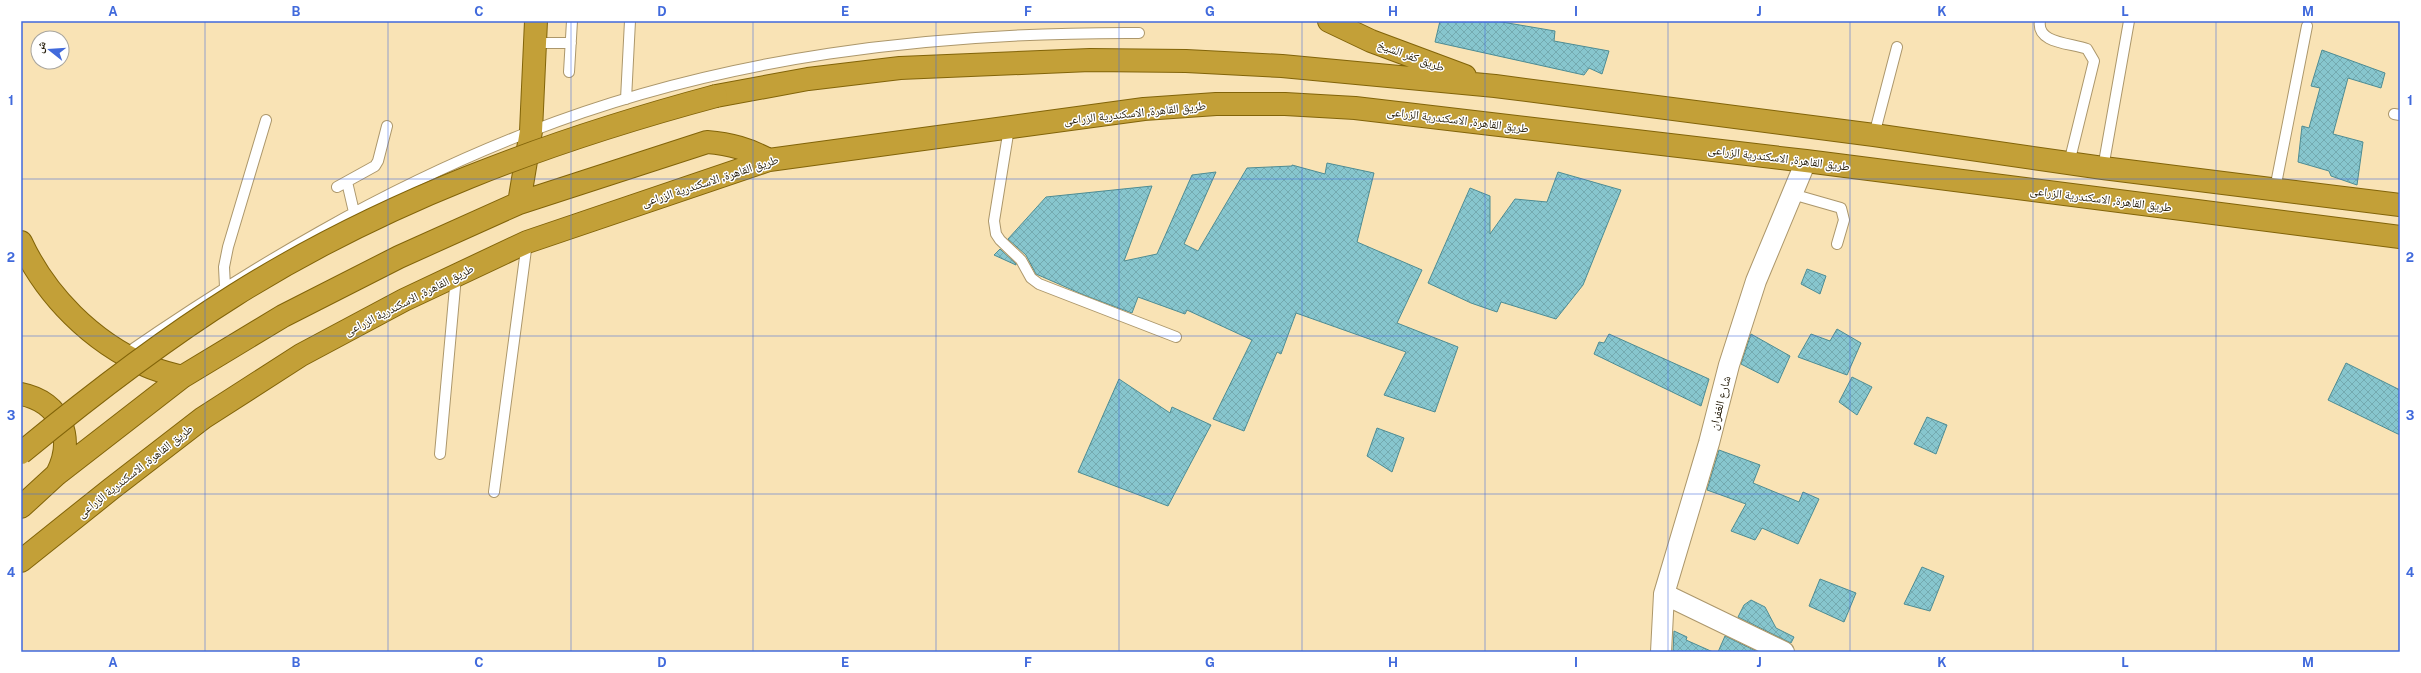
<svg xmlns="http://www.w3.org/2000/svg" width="2421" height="673" font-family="'Public Sans','Noto Naskh Arabic',sans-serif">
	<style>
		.building { fill: url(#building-cross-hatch); stroke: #4e8c93 }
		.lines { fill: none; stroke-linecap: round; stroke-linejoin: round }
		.service-casing { stroke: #ac976b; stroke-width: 12 }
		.minor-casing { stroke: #ac976b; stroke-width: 22 }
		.trunk-casing { stroke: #826409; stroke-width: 24 }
		.service { stroke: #fff; stroke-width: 10 }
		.minor { stroke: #fff; stroke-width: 20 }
		.trunk { stroke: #c3a038; stroke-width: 22 }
		.trunk-bridge-casing { stroke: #826409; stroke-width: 24; stroke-linecap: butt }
		.trunk-bridge { stroke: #c3a038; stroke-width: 22 }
		.grid { fill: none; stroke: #416adc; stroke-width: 1; stroke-opacity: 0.55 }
		.labels { text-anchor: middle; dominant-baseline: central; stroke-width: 3; stroke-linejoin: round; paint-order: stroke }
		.street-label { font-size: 12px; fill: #261e0c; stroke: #fff }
		.neatline { fill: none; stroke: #416adc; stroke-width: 1.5 }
		.grid-label { font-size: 13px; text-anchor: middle; font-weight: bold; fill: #416adc }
	</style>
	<defs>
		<pattern id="building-cross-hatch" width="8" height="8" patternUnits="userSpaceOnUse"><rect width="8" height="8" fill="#87c6ce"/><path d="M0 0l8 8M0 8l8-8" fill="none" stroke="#74aab0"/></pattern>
	</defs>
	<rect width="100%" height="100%" fill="#f9e3b5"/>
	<path class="building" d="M1440,21H1496L1555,31L1554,41L1609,51L1602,74L1589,68L1584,75L1435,42Z
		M2322,50L2385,73L2381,88L2348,78L2333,134L2363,142L2357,185L2331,176L2329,171L2298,162L2302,126L2309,128L2320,88L2311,86Z
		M1327,163L1374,173L1357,242L1422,270L1397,323L1458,347L1435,412L1384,395L1406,352L1296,313L1281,354L1277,352L1244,431L1213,419L1252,340L1187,310L1185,314L1138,297L1132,313L1084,295L1036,274L1026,255L1008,239L1046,197L1152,186L1124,261L1157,254L1192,175L1216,172L1184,244L1198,251L1247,168L1292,166V165L1325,174Z
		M1558,172L1621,190L1583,285L1556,319L1501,302L1497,312L1471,303L1428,283L1470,188L1490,196V234L1515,199L1547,202Z
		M1000,249L1016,264V265L994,255Z
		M1807,269L1826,276L1820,294L1801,284Z
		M1837,329L1861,343L1847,375L1798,357L1811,334L1830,341Z
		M1609,334L1709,379L1701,406L1594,354L1599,342L1604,343Z
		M1751,334L1790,356L1778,383L1741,364Z
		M2346,363L2400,390V435L2328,400Z
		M1852,377L1872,387L1857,415L1839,402Z
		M1119,379L1170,413L1172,407L1211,425L1168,506L1078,472Z
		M1927,417L1947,425L1936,454L1914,444Z
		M1377,428L1404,438L1392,472L1367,456Z
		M1719,450L1760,465L1753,483L1799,502L1803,492L1819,499L1798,544L1762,528L1755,540L1731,531L1746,504L1707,490Z
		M1922,567L1944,576L1930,611L1904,604Z
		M1820,579L1856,593L1844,622L1809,606Z
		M1751,600L1765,607L1776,628L1794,637L1791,643L1738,617L1744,605Z
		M1674,631L1687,637L1686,640L1713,652H1673Z
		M1725,636L1758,652H1718Z"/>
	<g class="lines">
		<defs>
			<path id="service" d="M2040,21C2036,44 2072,43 2087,49L2094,61L2069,163
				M535,43H571
				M569,72L572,21
				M626,99L630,21
				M2394,114L2400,115
				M1009,128L994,221L996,234L1000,240L1021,260L1031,278L1039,284L1176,337
				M1874,135L1897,47
				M2103,168L2129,21
				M347,182L354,212
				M337,187L375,166L378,161L387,126
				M2275,189L2307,26
				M1792,194L1841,208L1844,220L1837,244
				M225,287L224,267L228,247L266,120
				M124,355C252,267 384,188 529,132C723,56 932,32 1139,33
				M440,454L456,276
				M494,492L527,242"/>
			<path id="minor" d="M1664,594L1784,652
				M1661,652L1664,594L1709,443L1729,365L1756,281L1806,161"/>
			<path id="trunk" d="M1329,21L1371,41L1465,76
				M716,96L808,79L900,68L1090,60L1186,61L1282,66L1495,86L1874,135L2103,168L2400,205
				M519,203L531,131L536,21
				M21,242C46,296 92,342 147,366C158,371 171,374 182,377
				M21,394C62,402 75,439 57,474
				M21,507L57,474L182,377L283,316L399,257L519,203L707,142C731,144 748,149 769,160
				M21,561L111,489L203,418L301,355L404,300L527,242L769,160L1144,109L1216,104H1285L1355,108L1806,161L2400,237"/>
		</defs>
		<use href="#service" class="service-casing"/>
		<use href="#minor" class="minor-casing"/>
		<use href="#trunk" class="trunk-casing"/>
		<use href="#service" class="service"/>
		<use href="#minor" class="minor"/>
		<use href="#trunk" class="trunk"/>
		<defs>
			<path id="trunk-bridge" d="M21,453C89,397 160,342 235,295C383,202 548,141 716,96"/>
		</defs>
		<use href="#trunk-bridge" class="trunk-bridge-casing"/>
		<use href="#trunk-bridge" class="trunk-bridge"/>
	</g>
	<path class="grid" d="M205,21V652M388,21V652M571,21V652M753,21V652M936,21V652M1119,21V652M1302,21V652M1485,21V652M1668,21V652M1850,21V652M2033,21V652M2216,21V652M21,179H2400M21,336H2400M21,494H2400"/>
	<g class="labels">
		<g class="street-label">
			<text transform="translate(1411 56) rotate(20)">طريق كفر الشيخ</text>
			<text transform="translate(1135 113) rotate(-6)">طريق القاهرة, الاسكندرية الزراعى</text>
			<text transform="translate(1458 120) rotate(7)">طريق القاهرة, الاسكندرية الزراعى</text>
			<text transform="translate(1779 158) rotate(7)">طريق القاهرة, الاسكندرية الزراعى</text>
			<text transform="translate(710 181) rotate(-18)">طريق القاهرة, الاسكندرية الزراعى</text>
			<text transform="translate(2101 199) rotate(7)">طريق القاهرة, الاسكندرية الزراعى</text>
			<text transform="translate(409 300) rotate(-27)">طريق القاهرة, الاسكندرية الزراعى</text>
			<text transform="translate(1720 403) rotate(-76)">شارع الغفران</text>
			<text transform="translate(135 471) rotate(-38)">طريق القاهرة, الاسكندرية الزراعى</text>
		</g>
	</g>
	<rect width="2421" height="673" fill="none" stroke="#ffffff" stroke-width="44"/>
	<g transform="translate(50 50) rotate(287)"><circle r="19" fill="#ffffff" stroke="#a8a59e"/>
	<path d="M0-3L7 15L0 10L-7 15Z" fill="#416adc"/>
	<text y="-6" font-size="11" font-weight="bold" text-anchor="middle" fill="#261e0c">ش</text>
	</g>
	<rect x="22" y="22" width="2377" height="629" class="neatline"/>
	<g class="grid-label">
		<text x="113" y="16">A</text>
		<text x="296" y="16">B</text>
		<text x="479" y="16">C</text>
		<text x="662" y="16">D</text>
		<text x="845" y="16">E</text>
		<text x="1028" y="16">F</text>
		<text x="1210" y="16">G</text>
		<text x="1393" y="16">H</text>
		<text x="1576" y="16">I</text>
		<text x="1759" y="16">J</text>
		<text x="1942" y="16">K</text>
		<text x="2125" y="16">L</text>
		<text x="2308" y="16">M</text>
		<text x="11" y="105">1</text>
		<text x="2410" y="105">1</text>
		<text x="11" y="262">2</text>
		<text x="2410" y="262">2</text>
		<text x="11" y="420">3</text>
		<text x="2410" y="420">3</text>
		<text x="11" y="577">4</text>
		<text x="2410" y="577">4</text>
		<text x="113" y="667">A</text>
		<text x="296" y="667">B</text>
		<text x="479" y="667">C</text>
		<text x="662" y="667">D</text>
		<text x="845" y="667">E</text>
		<text x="1028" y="667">F</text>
		<text x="1210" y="667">G</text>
		<text x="1393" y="667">H</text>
		<text x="1576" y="667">I</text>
		<text x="1759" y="667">J</text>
		<text x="1942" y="667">K</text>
		<text x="2125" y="667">L</text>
		<text x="2308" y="667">M</text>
	</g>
</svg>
